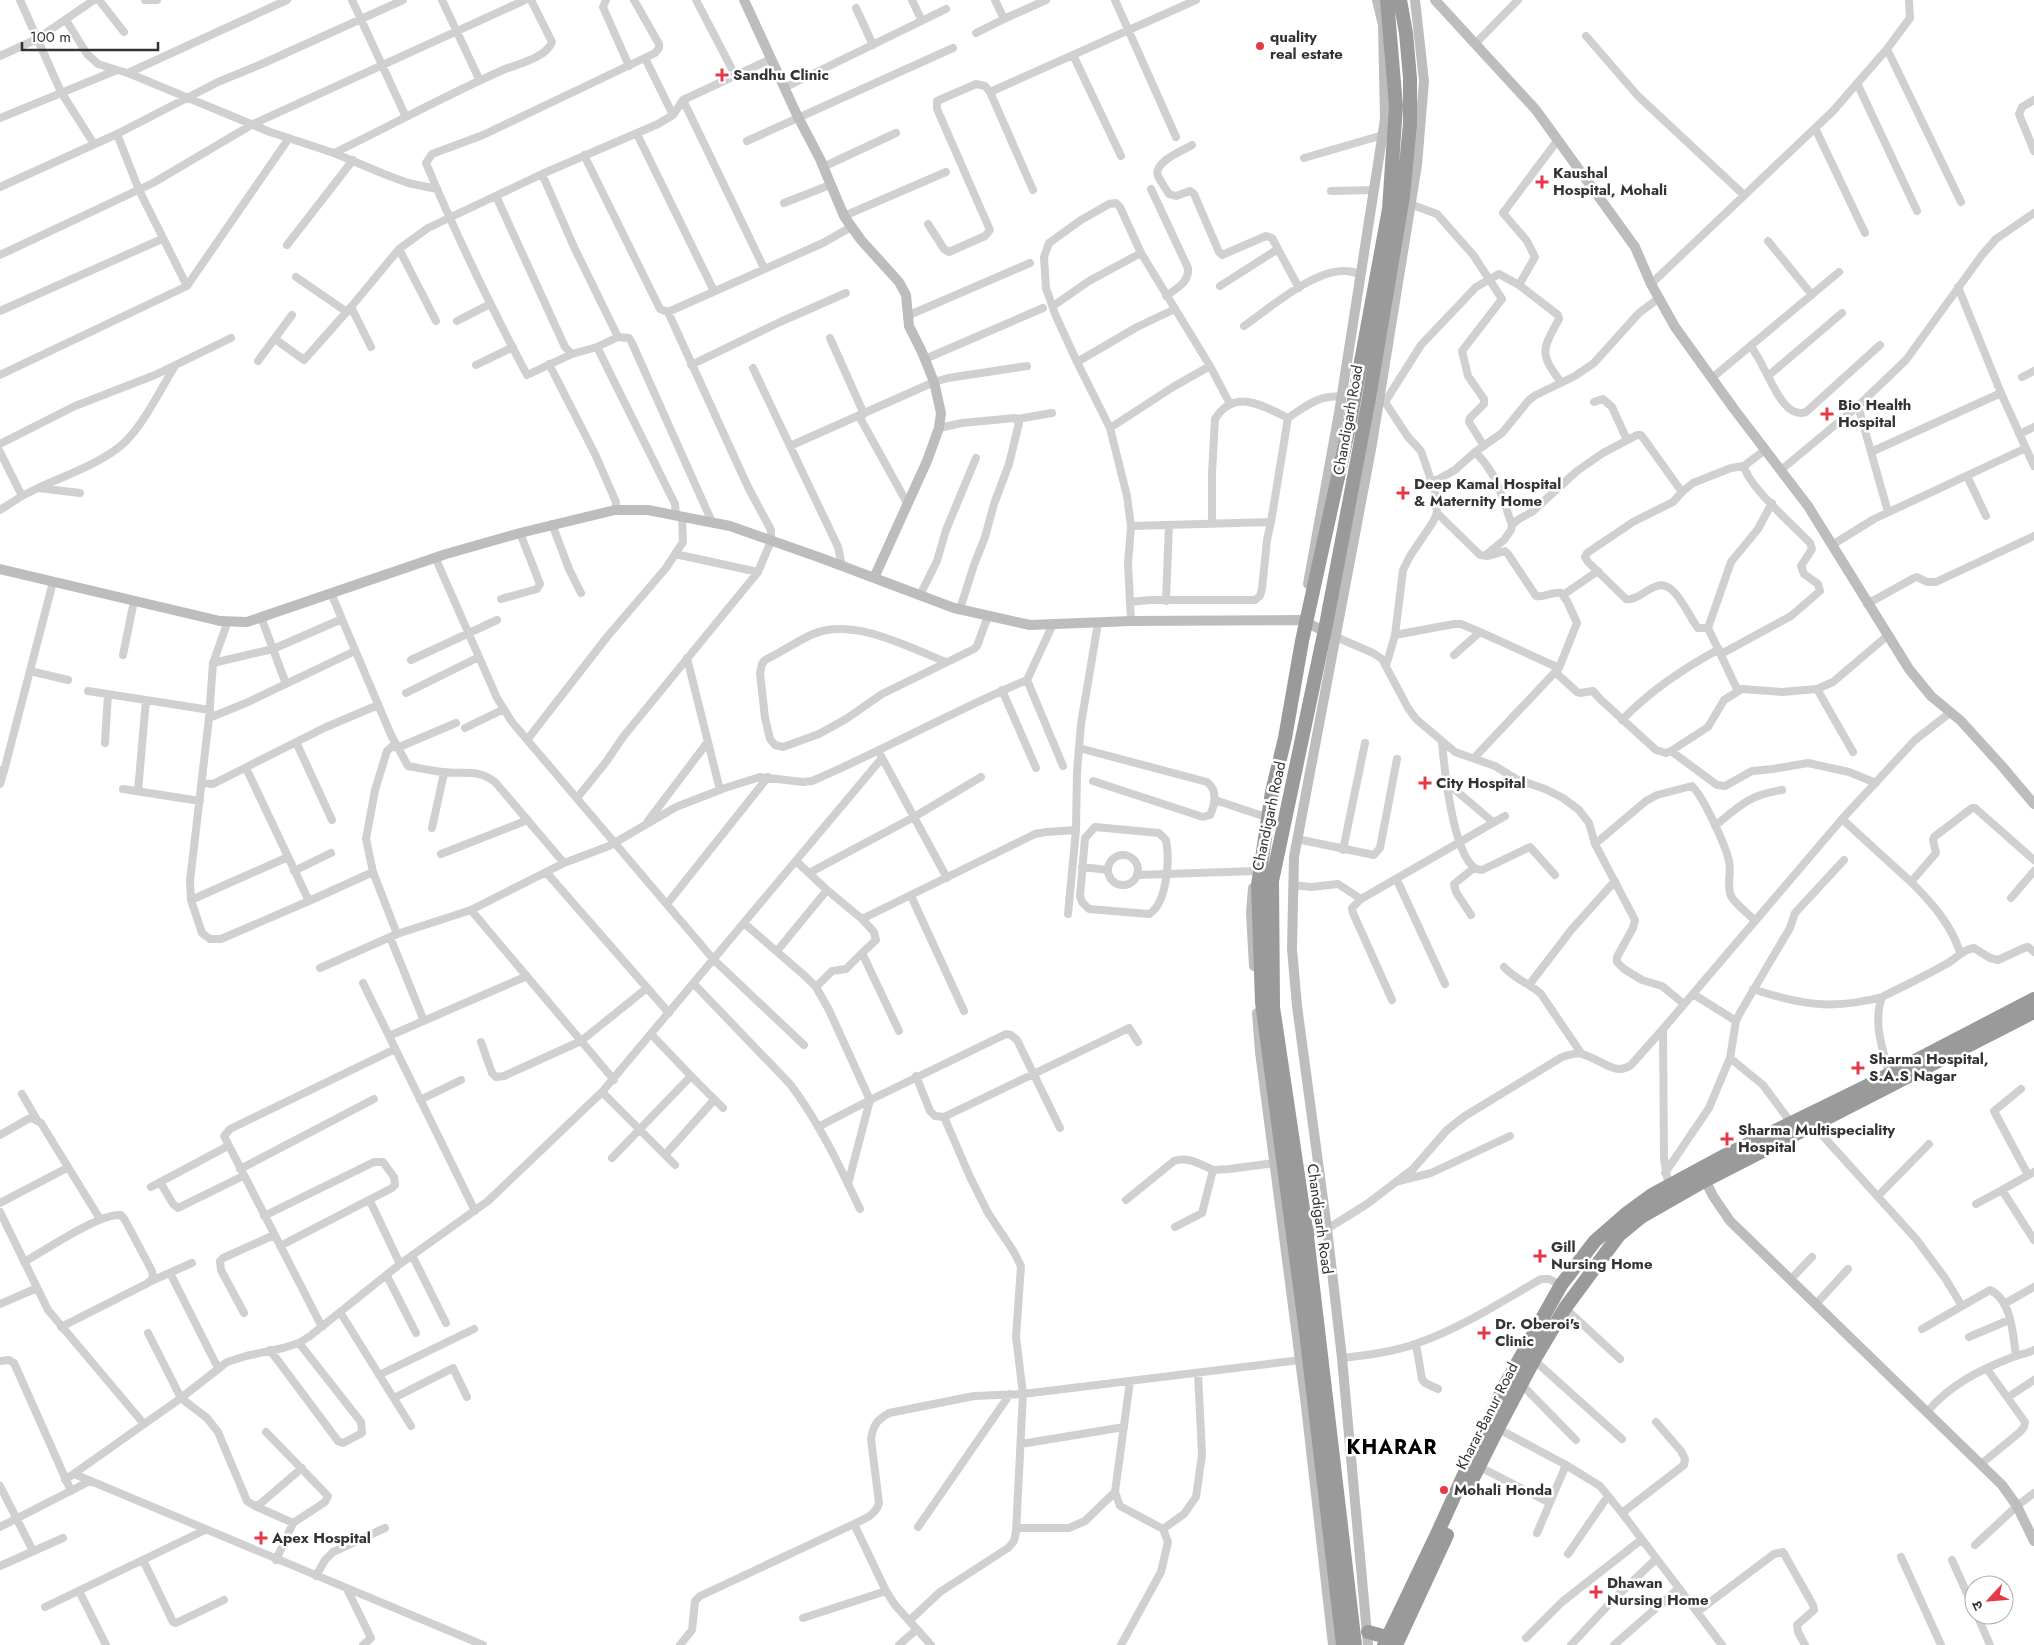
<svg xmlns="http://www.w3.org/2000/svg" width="2034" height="1645" font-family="Jost,'Noto Sans Devanagari',sans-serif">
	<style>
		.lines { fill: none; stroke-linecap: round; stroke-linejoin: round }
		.street { stroke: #d0d0d0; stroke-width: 8 }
		.secondary { stroke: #bdbdbd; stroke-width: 10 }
		.highway { stroke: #9a9a9a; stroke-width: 14 }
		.highway-bridge { stroke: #9a9a9a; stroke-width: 14 }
		.poi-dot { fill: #e63946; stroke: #fff; stroke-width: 2 }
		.labels { text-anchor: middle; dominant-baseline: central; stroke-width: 5; stroke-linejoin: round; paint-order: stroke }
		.poi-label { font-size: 15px; font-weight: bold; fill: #333; stroke: #fff; text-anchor: start }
		.street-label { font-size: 15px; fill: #333; stroke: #fff }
		.district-label { font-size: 20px; font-weight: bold; letter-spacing: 1px; fill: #000; stroke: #fff }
	</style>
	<rect width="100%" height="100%" fill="#fff"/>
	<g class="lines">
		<path class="street" d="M20,0L61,92L94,144
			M99,0L124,32
			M145,0H157
			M352,0L406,117
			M442,0L480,81
			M606,0L603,7L629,66
			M696,0L735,75
			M912,0L922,21
			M995,0L1004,19L1046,0
			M1115,0L1176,137
			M856,8L873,45
			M66,20L87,54L98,64L117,70
			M976,33L1004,19
			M1586,36L1638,96L1744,195
			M1475,44L1518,0
			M1887,49L1961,202
			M1073,55L1121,156
			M0,56L37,39L94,0
			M645,58L673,115
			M128,73L287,0
			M1857,83L1917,211
			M784,88L946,9
			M990,92L1033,190
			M683,100L764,268
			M2034,100L2022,107L2019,114L2034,151
			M0,118L117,70L128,73L270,132L334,153L384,174L408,183L437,189
			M1815,128L1865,233
			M637,134L714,291
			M747,141L953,48
			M1192,145C1182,151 1153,162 1158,176C1161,182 1165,188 1169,194L1176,196L1190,191L1194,194L1219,252L1222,255L1266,236L1272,238L1299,288
			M334,153C390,126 446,95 503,70C517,64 546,58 552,42L531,0
			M584,155L660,309L668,312
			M1304,158L1383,135
			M823,167L896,133
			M0,187L117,134L218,82L264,63L403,0
			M1151,189L1188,268C1189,283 1177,288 1166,296
			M1331,191L1374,190
			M496,196L565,347L572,354L597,347L618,337L574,247L542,174
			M784,203L830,185
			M1410,204L1437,214L1474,256L1502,299L1462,351L1468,376L1484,399V404L1470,418L1469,422L1484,446
			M844,216L946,172
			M928,224L944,249L949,252L985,236L990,230L937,109V101L976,84L985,86L990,92L1196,0
			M1768,241L1812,295
			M287,245L353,160
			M399,249L436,321
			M0,255L153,183L253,124L525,0
			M296,277L347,312
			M1651,284L1833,111L1887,49L1910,18L1909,0
			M1519,285L1535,257L1527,241L1503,213L1557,141
			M187,286L289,138
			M1220,286L1278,249
			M1958,287L2001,393L2034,466
			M1053,306L1089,281L1141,253
			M0,311L162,239
			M907,316L1030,263
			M457,321L490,304
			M1244,326C1270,308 1314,269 1346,271C1351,271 1356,273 1361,274
			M618,337L629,338L632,343L712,522
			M830,338L864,414
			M275,339L304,360L351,307
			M1751,346C1755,353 1760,360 1763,367C1771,380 1785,420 1806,412L1880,345
			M371,347L351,307L399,249L428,228L542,174L658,124L673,115L683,100L771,59
			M597,347L675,504L676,515
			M572,354L527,375C490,305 456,235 426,163L432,154L483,135L655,53L659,48V44L634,0
			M925,359L1043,308
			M258,361L292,315
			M1077,362L1137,327L1175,309
			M549,364L595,454L616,502L615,510
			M476,365L513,347
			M691,365L780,322L846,293
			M753,368L838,547L842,566
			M0,375L187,286L139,190L117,134
			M1768,376L1842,313
			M2022,377L2034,371
			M1712,378L1839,272
			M1383,399L1408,437L1421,451L1435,492L1437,513L1433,522L1410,556L1403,570L1395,635L1386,666
			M1385,402L1421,345L1476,287L1499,274L1519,285L1558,315L1559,319C1542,350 1539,353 1561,382
			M1594,402L1603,399L1612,407L1627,440
			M1858,406L1871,452L2001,393
			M859,416L907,503
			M1017,419L1052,413
			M939,428L962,423L1015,418L1019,423L1009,464L994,504L985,537L974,565L960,609
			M1110,428L1077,362L1055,314L1046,288L1044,257L1049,243L1081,220L1109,204L1116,203L1120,207L1141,253L1210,366
			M2019,434L2034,427
			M0,444L75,406L155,375L231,338
			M790,446L934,382L948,378L1027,366
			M0,452L22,496
			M1475,452C1497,473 1502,497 1512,525
			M1871,452L1888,512
			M1781,470L1858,406L1906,360L1982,255L1996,239L2034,213
			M1967,476L1986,516
			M1431,480H1437L1455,470L1475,452L1502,433L1529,400L1536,395L1575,376L1594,363L1639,313L1659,298
			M38,488C64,476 102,463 124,443C144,424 160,390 175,366
			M0,510L22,496L38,488L80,493
			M1437,513L1480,555L1488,556L1505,551L1508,554L1536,596C1545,598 1552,591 1561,593L1567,601L1577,623L1559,668L1474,758
			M1271,522L1288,418C1306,406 1320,394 1342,397
			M552,524L569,569L581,593
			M1212,524V474L1215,419C1234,388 1262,405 1288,418
			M1832,545L1874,519L2026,448
			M675,554L758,572
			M1487,554L1504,540L1511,530L1512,525L1519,519L1532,512L1577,471L1603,453L1637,435H1641L1644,439L1682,492
			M435,557L497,698L512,722L714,960L804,1045
			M331,593L391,735L408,766C420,768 431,771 443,772C464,775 477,768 495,782L564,863
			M920,595L937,561L946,530L976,458
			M1563,595L1598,571
			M501,599L537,589L540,584L520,533
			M1166,601L1169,525
			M1130,602L1150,600H1255L1260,596L1262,589L1267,540L1271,522L1131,526
			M1867,604L1914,578L1917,577L1927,582H1936L2034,536
			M261,617L286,684
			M228,621L213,663L209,718L246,703L355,651
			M1131,621L1128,564L1131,526L1127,496L1110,428L1173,387L1210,366L1230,404
			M1708,628H1698C1689,618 1675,579 1657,586C1646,589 1637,601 1626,599L1588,562L1585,557L1587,553L1633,522L1673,502L1682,492L1693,483L1731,468L1744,466
			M1480,632L1559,668
			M1395,635L1454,624H1461L1480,632L1454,655
			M1336,637L1373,653L1382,659L1408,708L1416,719L1455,752L1495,766L1516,779L1545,789L1563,798L1579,810L1589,823L1595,844L1635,920L1633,928L1617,957V962L1624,969L1642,980L1662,986L1684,1004
			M1721,654L1791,616L1820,591L1818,584L1804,574L1801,566L1812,549L1810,543C1794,526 1748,486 1744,466L1765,450
			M123,655L134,601
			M687,658L720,790
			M411,660L497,620
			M946,662C908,647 853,617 813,634C797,641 782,652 765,660L762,664L760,673L765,718L770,739L775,745L783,747L819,734L846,719L882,694L974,649L977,646L988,616
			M213,663L273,649L342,619
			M30,671L68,680
			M1555,672L1577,692L1580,693L1593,691L1600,699L1656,750L1666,753L1671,751L1717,785L1725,786L1752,771L1773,769L1808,763L1849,772L1876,783
			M1027,680L1063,766
			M1817,689L1833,682L1887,636
			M1002,690L1036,768
			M88,691L210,710
			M1738,691L1708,628L1731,562L1758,529L1772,503
			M406,693L479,657
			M209,718L190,881L191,900L288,857
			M1622,720C1651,690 1683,669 1719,649
			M465,728L504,709
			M527,740L607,637L666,568L683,542L682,516
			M296,742L332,820
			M105,743L108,694
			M1442,743C1444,764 1454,872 1482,870L1530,847L1555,875
			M395,744L387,751L375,790L366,839L373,872L397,934
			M397,748L456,723
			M1079,748L1207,782C1218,790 1215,805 1210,815L1203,817L1093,781
			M1671,751L1708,727L1724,700L1742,689L1782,692L1817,689L1853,752
			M881,756L947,878
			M246,768L309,901L373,872
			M0,770L4,771L0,784
			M4,771L53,582
			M202,783L213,784L324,728L378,705
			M1447,783L1493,822
			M123,789L200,801
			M138,791L146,700
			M577,798L606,762L623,737L758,572L771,541V530L748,487L668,312L823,243L851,227
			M1215,800L1263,816
			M1842,819L1911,882
			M648,821L707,743
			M1715,826C1739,806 1749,795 1782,790
			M1095,827L1159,833L1166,840C1170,859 1167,904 1149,914L1089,909L1082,902L1080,896L1085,838Z
			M432,828L444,773
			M1297,839L1374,855L1380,848L1397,759
			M1595,844L1646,801L1657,795L1692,786C1704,798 1725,844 1729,861C1732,873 1726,884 1731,896C1736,905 1748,913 1755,921
			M1343,850L1365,743
			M441,854L528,820
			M1108 870a15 15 0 1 1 30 0a15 15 0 1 1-30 0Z
			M796,861L827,890L862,919L874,932L876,940L862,953L899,1031
			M1082,867L1108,870
			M294,871L331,853
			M546,872L669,1013
			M809,873L914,817L981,777
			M1137,875L1255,871
			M1397,880L1445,984
			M1293,885L1311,887L1338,884L1361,899
			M911,896L964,1011
			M2011,898L2034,871
			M191,900L202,933L210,939H221L309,901
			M667,904L768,777
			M471,910L614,1080
			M1068,914L1076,830
			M1471,915L1456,892L1454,884L1474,868
			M862,919L1035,834L1046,832L1076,830L1077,772L1081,724L1098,623
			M745,924L805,976L816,987L829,1010L870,1100L818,1127
			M390,937L424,1021
			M777,951L827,890
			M1960,952C1950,923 1932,903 1911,882L1936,853L1933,840L1934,837L1972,808H1975L2034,860
			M1504,967C1517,981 1528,982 1541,994L1581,1053
			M320,968L397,934L471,910L564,863L609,846L676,807L725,788L760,777L803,782L812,781C885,750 954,710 1027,680L1053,624
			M363,983L475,1211
			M694,984L790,1084C819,1122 840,1167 860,1209
			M1529,985L1572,929L1615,881
			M816,987L832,971L846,969L862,953
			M1753,989C1800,1005 1833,1010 1882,997C1873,1022 1882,1048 1889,1073
			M1693,994L1736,1021
			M1882,997C1904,986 1927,975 1948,963C1958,957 1962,950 1974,948L1990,958L1998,960L2024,948L2028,947L2034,952
			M1392,1000L1353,913L1352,908L1361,899L1505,816
			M1663,1029L1664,1159L1669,1189
			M389,1036L527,976
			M481,1042L492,1073L496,1077L504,1076L581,1041L647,988
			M1730,1058L1763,1085L1792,1124
			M691,1076L723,1108
			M916,1076L930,1111L935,1116L944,1117L1129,1028L1138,1042
			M2021,1089L1994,1111L2028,1175
			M602,1092L675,1165
			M22,1094L37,1120
			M420,1100L461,1080
			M1813,1125L1916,1239L1945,1278L1962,1306
			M0,1135L28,1119L32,1118L41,1123L100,1219
			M665,1155L714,1100
			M612,1158L691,1076L651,1034
			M240,1169L374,1099
			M2034,1172L2002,1190L2034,1240
			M1665,1173L1709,1108L1730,1058L1736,1021L1741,1011L1790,928L1795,913L1844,860
			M1399,1181L1431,1173L1510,1136
			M160,1182L173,1204L178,1208L243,1176
			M848,1184L870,1100L1006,1034L1011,1035L1017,1040L1060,1128
			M151,1187L228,1146
			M1878,1196L1929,1144
			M1126,1200L1174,1161C1188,1156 1200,1164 1213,1170
			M370,1201L400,1264
			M0,1203L67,1168
			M1976,1204L2002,1190
			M0,1212L48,1310L144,1424
			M264,1216L374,1162H383L394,1177L395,1185L392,1188L280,1246
			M1175,1227L1202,1213L1213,1170L1229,1169L1275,1163
			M1327,1229L1367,1204L1413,1169L1447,1130L1465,1116L1562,1057C1569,1055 1576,1052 1582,1054C1599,1058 1615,1077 1631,1065L1663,1029L1842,819L1915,740L1951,712
			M412,1255L446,1323
			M24,1262C46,1250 99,1213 121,1215L125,1220L152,1271L153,1278L148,1283L61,1327
			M170,1273L218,1368
			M387,1276L416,1333
			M1791,1279L1812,1257
			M149,1282L192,1263
			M0,1304L37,1288
			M1816,1304L1848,1269
			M2004,1304L2034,1287
			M1565,1308L1620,1359
			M340,1312L411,1426
			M244,1313L221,1270L220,1261L223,1258L274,1235
			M322,1327L224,1136L230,1129L395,1049
			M1922,1329L1990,1290C2012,1300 2013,1336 2016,1356
			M148,1333L181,1398L207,1418L218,1432L247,1501L255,1506L260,1504L302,1468
			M1969,1337L2009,1320
			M1416,1344L1422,1379L1425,1383L1438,1389
			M270,1350L338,1441L343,1443L362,1433L361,1422L299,1343
			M1342,1358C1367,1355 1394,1352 1418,1343C1461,1328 1501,1302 1541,1279H1549L1561,1285
			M1534,1360L1622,1439
			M0,1361L9,1360L14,1363L71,1491
			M379,1375L474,1329
			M1521,1384L1576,1440
			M2008,1397L2034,1380
			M394,1398L453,1368L467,1397
			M1928,1411C1950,1384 1983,1368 2016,1356C2022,1354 2028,1353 2034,1350
			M1495,1427L1566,1465L1600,1486L1622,1513L1722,1645
			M266,1432L328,1496L325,1502L293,1523L276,1560
			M1021,1444L1124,1427
			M1981,1464L2020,1432L2024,1427L2025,1422L1987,1369
			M1478,1466L1550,1503
			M74,1474L483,1645
			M65,1480L181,1398L227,1362L246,1356L283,1348L299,1343L310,1336L400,1264L488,1201L602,1092L882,758
			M0,1486L33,1551
			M255,1506L293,1523
			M1622,1513L1684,1465L1685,1459L1681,1451L1656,1422
			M854,1524L886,1591L895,1605L931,1645
			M0,1527L90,1481
			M918,1527L1010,1394
			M1016,1528H1069L1085,1521L1115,1492
			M1163,1529L1184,1514L1196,1497L1202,1455L1198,1373
			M1537,1533L1566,1465
			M1975,1545L2017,1506L2034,1493
			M1568,1554L1608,1496
			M1901,1557L1941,1645
			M143,1560L173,1622L176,1623L224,1600
			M1952,1560L1974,1609
			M0,1566L63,1538
			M316,1576L325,1560L333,1552L385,1528
			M347,1589L371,1638L363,1645
			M79,1591L106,1645
			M45,1607L205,1530
			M1697,1612L1774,1554L1783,1552L1813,1605L1814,1610L1797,1625L1798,1632L1805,1645
			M1977,1615L1990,1645
			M803,1618L886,1591
			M909,1621L940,1592L1008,1548L1014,1541L1016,1532L1023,1394L1016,1337L1021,1266L1014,1252L988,1213L970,1177L944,1117
			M1526,1638L1562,1602L1641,1540
			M680,1645L692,1630L695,1601L700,1596L854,1524C864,1519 876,1515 879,1503L871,1439C873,1425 877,1420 889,1413L974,1396L1023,1394L1300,1360
			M899,1645L917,1629
			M1121,1645L1161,1572L1168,1542L1163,1529L1120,1506L1115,1492L1130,1381
			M1571,1645L1613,1600L1656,1559
			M1614,1645L1679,1588"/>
		<path class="secondary" d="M744,0L797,115L820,159L844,216L861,240L899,282L906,295L909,326L922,352L934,382L941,413L939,428L927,461L874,578
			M1435,0L1536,110L1635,247L1651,284L1675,327L1734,409L1808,506L1909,669L1931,696L1961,721L2001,765L2034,804
			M0,569L220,621L247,622L446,554L520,533L615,510H648L730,526L821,558L954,608L1030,625L1131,621L1301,620L1330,634
			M1308,584L1339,413L1385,119L1383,25L1377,0
			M1253,888L1251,913L1254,966
			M1257,1013L1260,1052L1306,1406L1333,1645
			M1703,1176L1713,1196L1730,1221L2002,1485L2017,1506L2034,1541
			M1301,1232L1327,1229
			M1368,1645L1342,1358L1327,1229L1297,1006L1292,949L1294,857L1372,444L1417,165L1424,81L1415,0"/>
		<path class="highway" d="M1467,1490L1498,1428L1534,1360L1565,1308L1619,1235L1641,1217L1704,1181L2034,1012
			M1368,1632L1387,1637
			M1384,1645L1437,1534L1504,1387L1561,1285L1595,1241L1626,1214L1652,1195L1726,1155L1867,1086L2034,999
			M1396,1645L1447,1535"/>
		<path class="highway-bridge" d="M1343,1645L1306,1332L1262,1002L1258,885L1272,792L1285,738L1302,641L1349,427L1389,209L1396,106L1387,0
			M1355,1645L1307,1236L1273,1007L1272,881L1326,625L1369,398L1403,196L1410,124V78L1406,33L1400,0"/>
	</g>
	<g class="poi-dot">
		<circle cx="1260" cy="46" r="5"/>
		<path d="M719.5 67.5h5v5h5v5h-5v5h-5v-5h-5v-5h5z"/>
		<path d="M1539.5 174.5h5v5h5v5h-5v5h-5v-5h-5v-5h5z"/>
		<path d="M1824.5 406.5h5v5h5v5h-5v5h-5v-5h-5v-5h5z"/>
		<path d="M1400.5 485.5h5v5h5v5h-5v5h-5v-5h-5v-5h5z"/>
		<path d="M1422.5 775.5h5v5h5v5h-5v5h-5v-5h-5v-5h5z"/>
		<path d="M1855.5 1060.5h5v5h5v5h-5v5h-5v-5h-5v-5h5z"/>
		<path d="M1724.5 1131.5h5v5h5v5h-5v5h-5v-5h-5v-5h5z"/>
		<path d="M1537.5 1248.5h5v5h5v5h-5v5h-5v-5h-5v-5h5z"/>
		<path d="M1481.5 1325.5h5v5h5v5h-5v5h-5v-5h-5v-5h5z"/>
		<circle cx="1444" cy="1490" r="5"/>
		<path d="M258.5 1530.5h5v5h5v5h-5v5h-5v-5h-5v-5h5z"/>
		<path d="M1593.5 1584.5h5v5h5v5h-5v5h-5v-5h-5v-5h5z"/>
	</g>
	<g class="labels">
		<g class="poi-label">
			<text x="1270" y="37">quality<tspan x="1270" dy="17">real estate</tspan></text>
			<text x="733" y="75">Sandhu Clinic</text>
			<text x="1553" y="173">Kaushal<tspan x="1553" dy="17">Hospital, Mohali</tspan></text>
			<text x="1838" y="405">Bio Health<tspan x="1838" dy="17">Hospital</tspan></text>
			<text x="1414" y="484">Deep Kamal Hospital<tspan x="1414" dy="17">&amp; Maternity Home</tspan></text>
			<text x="1436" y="783">City Hospital</text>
			<text x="1869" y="1059">Sharma Hospital,<tspan x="1869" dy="17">S.A.S Nagar</tspan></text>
			<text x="1738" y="1130">Sharma Multispeciality<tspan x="1738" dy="17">Hospital</tspan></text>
			<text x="1551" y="1247">Gill<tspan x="1551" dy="17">Nursing Home</tspan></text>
			<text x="1495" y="1324">Dr. Oberoi's<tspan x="1495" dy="17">Clinic</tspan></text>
			<text x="1454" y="1490">Mohali Honda</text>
			<text x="272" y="1538">Apex Hospital</text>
			<text x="1607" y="1583">Dhawan<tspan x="1607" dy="17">Nursing Home</tspan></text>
		</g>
		<g class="street-label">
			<text transform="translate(1348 420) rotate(-80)">Chandigarh Road</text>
			<text transform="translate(1269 816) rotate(-78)">Chandigarh Road</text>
			<text transform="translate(1320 1219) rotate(82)">Chandigarh Road</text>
			<text transform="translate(1487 1416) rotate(-63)">Kharar-Banur Road</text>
		</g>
		<g class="district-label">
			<text x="1392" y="1447">KHARAR</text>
		</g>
	</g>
	<g transform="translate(1989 1600) rotate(244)"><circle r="24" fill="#ffffff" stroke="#adadad"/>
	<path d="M0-4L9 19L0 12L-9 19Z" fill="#e63946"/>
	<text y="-8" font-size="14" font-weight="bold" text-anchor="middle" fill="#333333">उ</text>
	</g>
	<path d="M22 42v8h136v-8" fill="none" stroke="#333333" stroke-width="2.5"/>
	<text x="30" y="42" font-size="15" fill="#333333" stroke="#ffffff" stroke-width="4" paint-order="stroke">100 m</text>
</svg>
